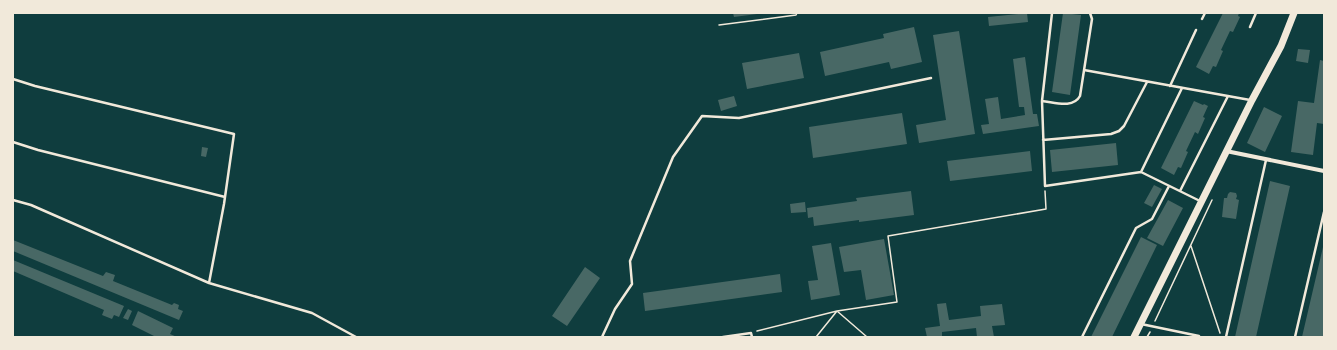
<svg xmlns="http://www.w3.org/2000/svg" width="1337" height="350" font-family="Ubuntu,sans-serif">
	<style>
		.building { fill: #486865 }
		.lines { fill: none; stroke-linecap: round; stroke-linejoin: round }
		.path { stroke: #f1e9da; stroke-width: 1.5 }
		.service { stroke: #f1e9da; stroke-width: 2.5 }
		.minor { stroke: #f1e9da; stroke-width: 4 }
		.tertiary { stroke: #f1e9da; stroke-width: 7 }
	</style>
	<rect width="100%" height="100%" fill="#0f3d3e"/>
	<path class="building" d="M733,13H757V14L734,17Z
		M1027,13L1028,22L989,26L988,17Z
		M1063,13L1081,15L1070,95L1052,92Z
		M1223,13H1239L1238,16L1240,17L1233,32L1230,31L1221,50L1223,51L1216,67L1213,66L1209,74L1196,67Z
		M914,27L922,62L891,69L889,62L825,76L820,52L884,38L883,34Z
		M959,31L975,134L919,143L916,125L946,120L933,35Z
		M1298,49L1310,50L1308,63L1296,61Z
		M799,53L804,78L747,89L742,63Z
		M1025,57L1033,114H1037L1039,126L983,134L981,125L989,124L985,99L998,97L1001,119L1025,115L1024,107H1019L1013,59Z
		M1320,60L1324,61V124L1317,123L1313,155L1291,152L1298,101L1314,103Z
		M734,96L737,106L721,111L718,100Z
		M1194,101L1203,105L1204,104L1208,106L1203,117L1205,118L1198,134L1195,132L1186,151L1188,152L1181,168L1178,167L1174,175L1161,168Z
		M1264,107L1282,116L1265,152L1247,143Z
		M902,113L907,144L813,158L809,127Z
		M1116,143L1118,165L1052,172L1050,150Z
		M202,147L208,148L206,157L201,156Z
		M1030,151L1032,171L950,181L947,161Z
		M1270,181L1290,186L1256,337H1235Z
		M1154,185L1162,189L1152,207L1144,203Z
		M911,191L914,215L859,222V220L814,226L813,217L808,218L807,208L857,201L856,198Z
		M1230,192L1236,193L1237,196L1236,199L1239,200L1236,219L1222,217L1224,198H1227L1228,194Z
		M1168,200L1183,208L1163,246L1147,238Z
		M805,202L806,212L791,213L790,204Z
		M1141,237L1157,245L1112,337H1091Z
		M884,239L894,295L866,300L861,270L844,272L839,247Z
		M13,240L103,276L106,272L115,275L113,281L172,305L174,303L179,305L178,309L183,311L179,320L13,251Z
		M831,243L840,295L811,300L808,281L818,280L812,246Z
		M1323,247L1324,337H1302Z
		M13,260L124,306L119,317L114,315L112,319L102,315L104,310L13,271Z
		M585,267L600,278L567,326L552,316Z
		M780,274L782,292L645,311L643,293Z
		M946,303L949,320L981,316L980,306L1002,304L1005,325L992,326L994,337H977L976,328L942,332V337H927L925,328L940,326L937,304Z
		M128,309L132,311L128,320L123,318Z
		M138,311L173,328L170,334L177,337H156L132,325Z"/>
	<g class="lines">
		<path class="path" d="M719,25L796,15L797,13
			M1191,246L1220,333
			M1155,321L1212,200
			M757,331L837,311L897,302L888,236L1046,209L1045,191
			M816,337L837,311L867,337
			M1147,337L1150,332"/>
		<path class="service" d="M1052,13L1042,101C1054,102 1073,109 1080,96L1092,19L1090,13
			M1202,19L1205,13
			M1250,27L1256,13
			M1084,70L1250,100
			M13,79L35,86L234,134L224,204L209,283
			M1170,86L1196,30
			M1042,101L1045,186L1141,172L1200,201
			M1043,140L1111,134L1119,131L1124,126L1147,82
			M13,142L38,150L225,197
			M1141,172L1182,88
			M1180,191L1228,96
			M13,200L31,205L209,283L312,313L356,337
			M1141,324L1199,336
			M602,337L615,309L632,284L630,261L673,157L702,116L739,118L931,78
			M723,337L751,333L752,337
			M1082,337L1136,228L1152,219L1169,186
			M1226,337L1266,160
			M1295,337L1324,212"/>
		<path class="minor" d="M1226,151L1324,171"/>
		<path class="tertiary" d="M1134,337L1252,100L1281,46L1294,13"/>
	</g>
	<rect width="1337" height="350" fill="none" stroke="#f1e9da" stroke-width="28"/>
</svg>
